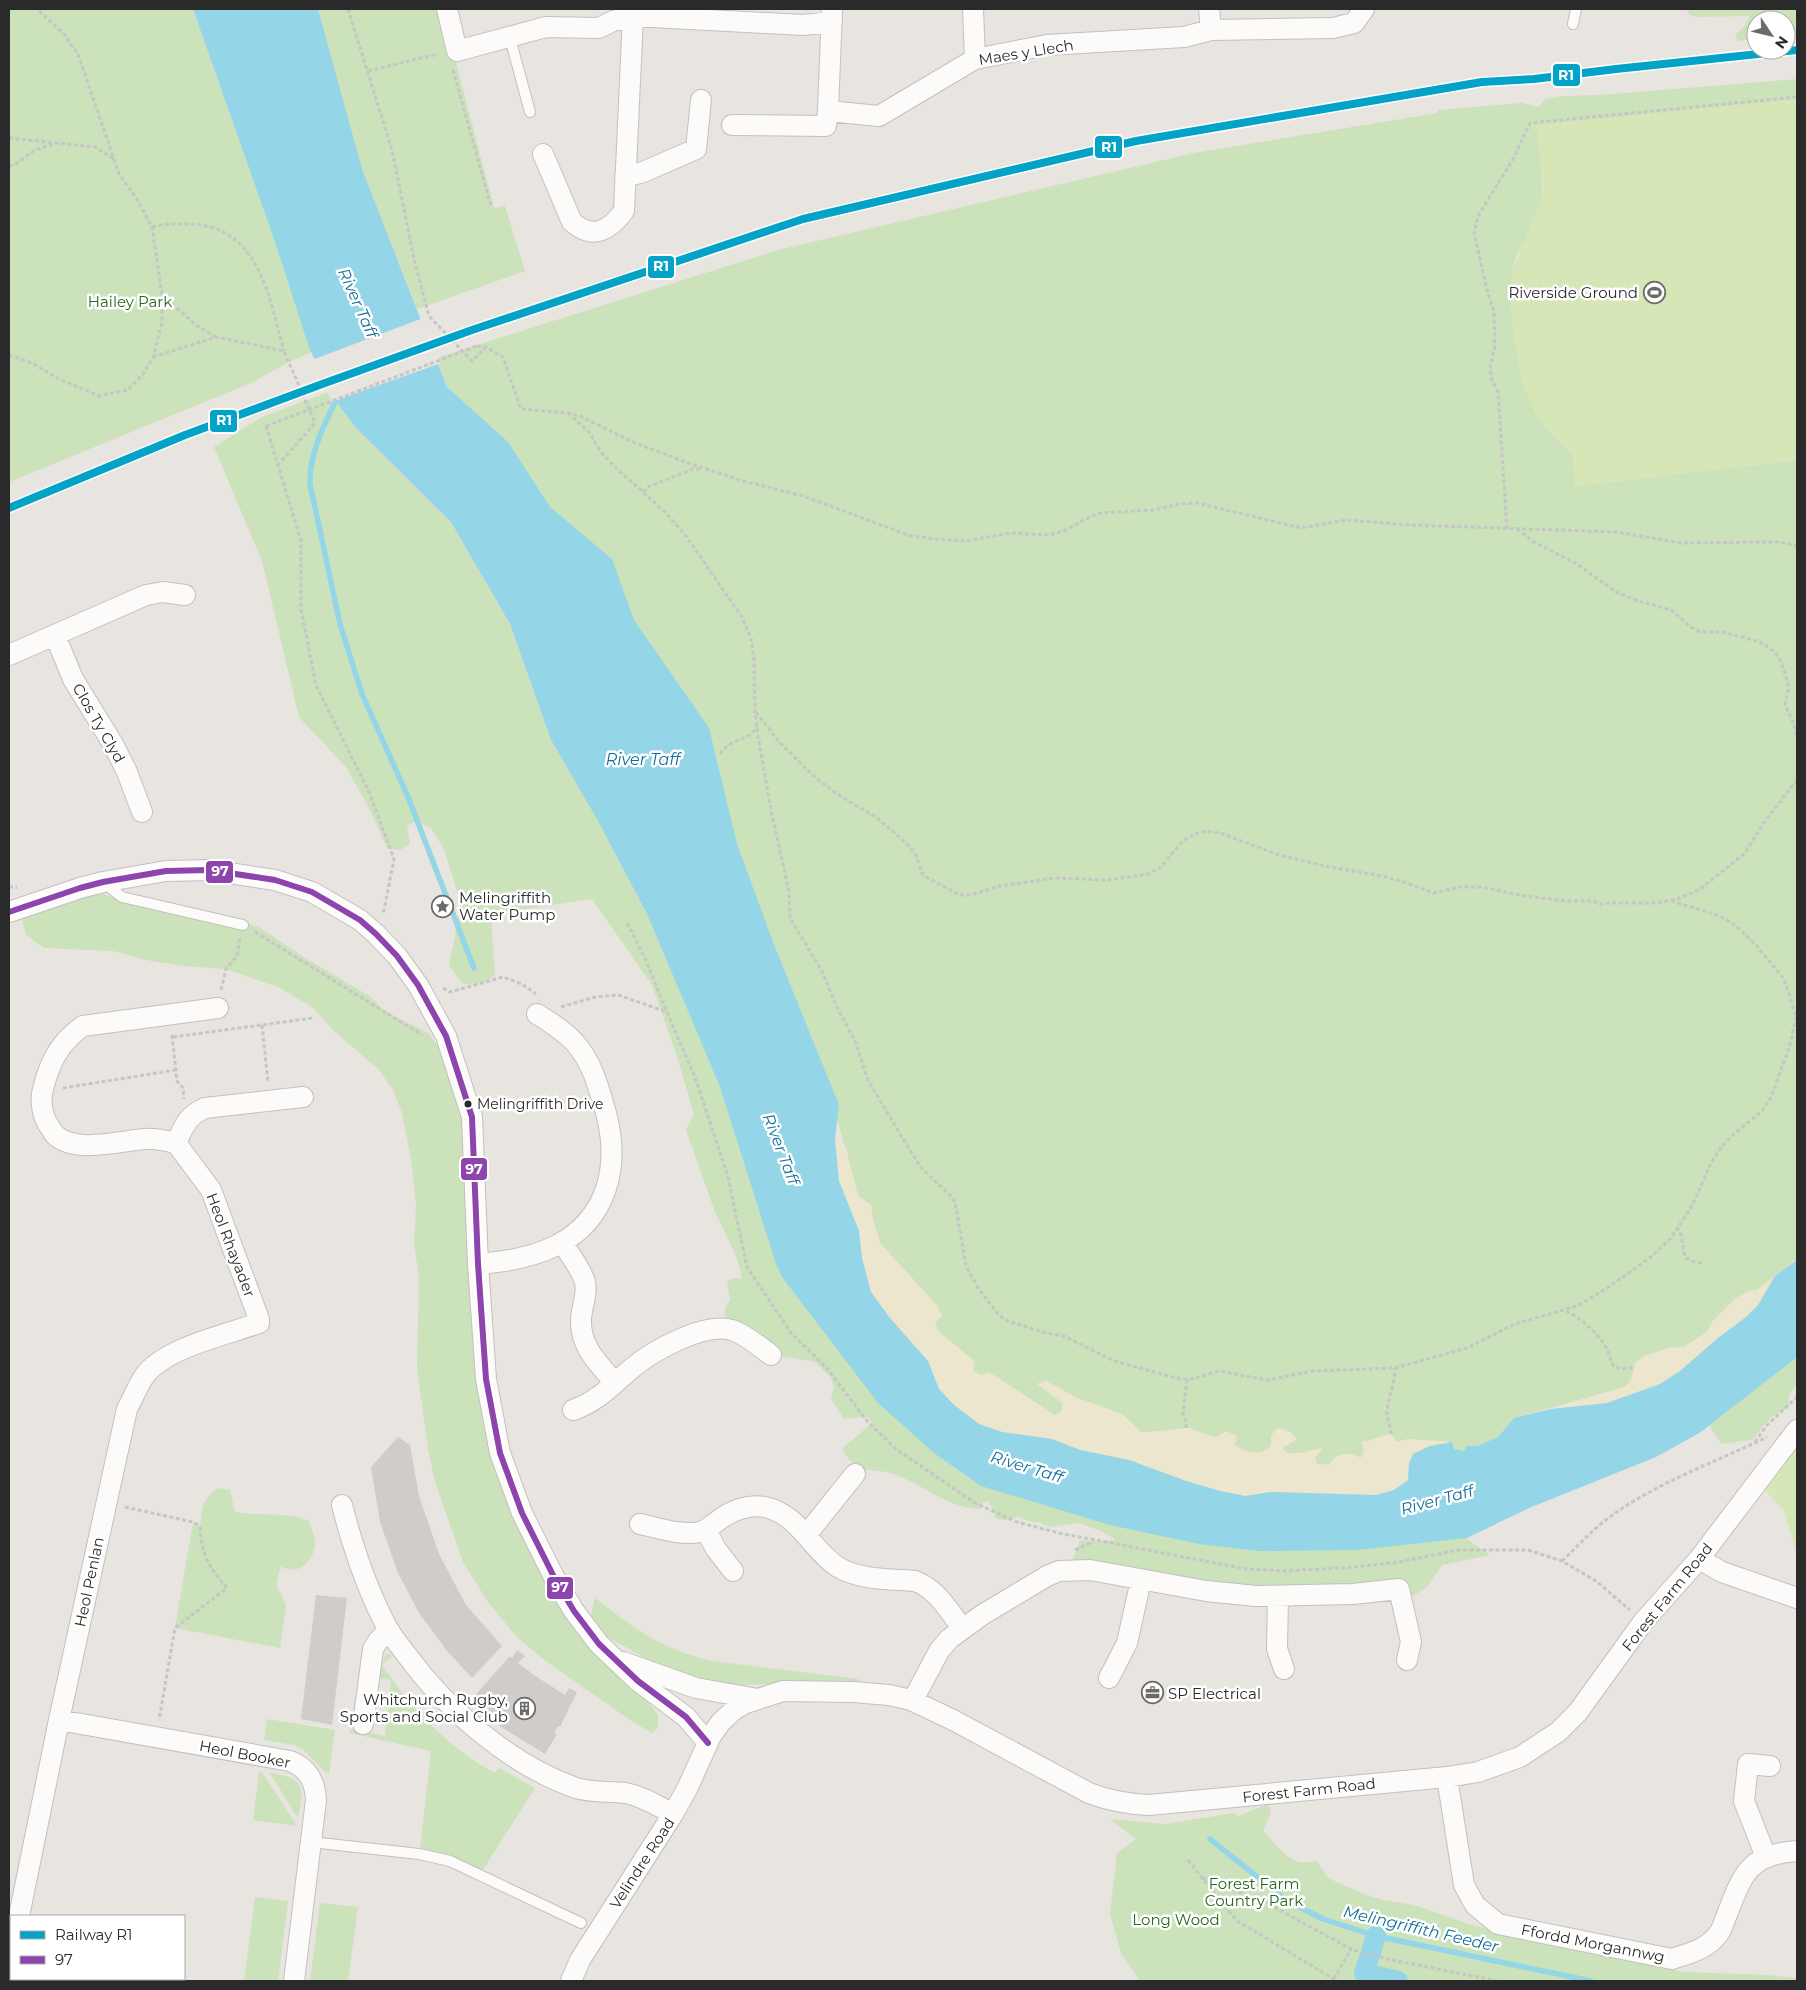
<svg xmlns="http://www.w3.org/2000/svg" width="1806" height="1990" font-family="Montserrat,sans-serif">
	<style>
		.green { fill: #cbe2ba }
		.sand { fill: #ece6ce }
		.pitch { fill: #d6e6b7 }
		.water { fill: #95d5e8 }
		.pier { fill: #e8e4e0 }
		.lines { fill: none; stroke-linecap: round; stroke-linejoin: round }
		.stream { stroke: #95d5e8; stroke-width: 5.5 }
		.canal { stroke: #95d5e8; stroke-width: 20 }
		.building { fill: #cfccca }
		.lane-casing { stroke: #c2c0c1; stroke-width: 12 }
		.street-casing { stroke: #c2c0c1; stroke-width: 22 }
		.path { stroke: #c6c6c5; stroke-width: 3; stroke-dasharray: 4 2.5; stroke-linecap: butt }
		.lane { stroke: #fcfbfa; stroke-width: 10 }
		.street { stroke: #fcfbfa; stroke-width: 20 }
		.path-bridge { stroke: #c6c6c5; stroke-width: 3; stroke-dasharray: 4 2.5; stroke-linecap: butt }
		.bus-1-casing { stroke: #fff; stroke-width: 10 }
		.bus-1 { stroke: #8e44ad; stroke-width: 6 }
		.rail-1-casing { stroke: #fff; stroke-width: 11 }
		.rail-1 { stroke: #02a3c6; stroke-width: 8 }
		.bus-dot { fill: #2a2a2a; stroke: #fff; stroke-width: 2 }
		.labels { text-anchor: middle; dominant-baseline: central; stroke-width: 5; stroke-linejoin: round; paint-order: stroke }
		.bus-label { font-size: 14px; fill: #2a2a2a; stroke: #fff; text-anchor: start }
		.street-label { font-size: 15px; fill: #2a2a2a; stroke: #fff }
		.poi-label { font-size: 15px; fill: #2a2a2a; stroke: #fff; text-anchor: end }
		.park-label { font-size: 15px; fill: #2d651c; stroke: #fff }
		.water-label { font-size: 16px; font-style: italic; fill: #106d97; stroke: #fff }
		.line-badge { stroke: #fff; stroke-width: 2 }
		.badge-label { font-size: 14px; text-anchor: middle; font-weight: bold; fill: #fff }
	</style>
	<rect width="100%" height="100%" fill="#e8e4e0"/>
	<path class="green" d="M9,9H193L276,245L312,352L289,362L251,383L9,482Z
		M302,9H442L494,208L505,206L525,271L417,309L398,260L389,258Z
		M1685,9H1797V34L1786,35V20H1756V39L1738,41L1735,35L1745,25L1750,16L1697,17L1691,15Z
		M1797,79V127L1541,171L1543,198L1528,235L1517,255L1512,271L1511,313L1538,419L1573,455L1576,486L1797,460V1259L1757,1290H1751L1736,1298L1713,1321L1707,1332L1684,1347L1669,1348L1635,1363L1631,1380L1625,1387L1514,1418L1498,1437L1477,1446H1467L1464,1451L1454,1449L1452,1442L1408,1439L1397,1442L1383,1435L1375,1440L1362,1442L1364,1451L1361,1458L1352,1454L1336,1456L1329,1465L1317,1464L1315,1458L1322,1448L1300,1453H1287L1282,1448L1296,1439L1290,1432L1278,1428L1271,1436V1446L1265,1452L1247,1453L1235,1445L1189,1428L1151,1432H1141L1122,1414L1077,1398L1046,1381L1037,1384L1063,1403L1062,1411L1055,1416L1046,1409L973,1371L974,1361L939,1332L935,1323L880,1243L873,1220L871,1205L858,1196L838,1122L447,387L436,358L778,250L1194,153L1437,113L1439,110L1522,103L1538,107L1545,99L1565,96L1600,95Z
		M329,392L355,427L451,522L510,624L551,740L598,821L647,914L720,1087L868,1365L1460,1529L1467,1539L1490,1555L1442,1565L1427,1587L1413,1596L1402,1591L1266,1590L1071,1565L1080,1540L1095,1542L1116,1540L1101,1531L1079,1523L1048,1527L1039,1522H1032L1018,1517L1006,1520L996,1519L989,1501L983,1502L979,1509C947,1508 920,1482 890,1473C882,1470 866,1471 860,1468C852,1463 846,1457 842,1449L872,1423L868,1417L844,1419L831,1399L834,1387L831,1378L815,1362L773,1355L767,1339C749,1343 711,1322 730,1300L727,1282L733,1278L742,1279L737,1258L715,1212L686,1130L694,1114L676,1053L652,985L592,899L506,912L491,919L495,975L483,983L463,984L449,966L461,904L444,849L431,828L416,821L407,826L410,844L400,850L387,848L372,814L346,767L299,717L262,561L214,447L262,417Z
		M89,889L126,902L231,919L259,927L302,956L371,997L383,1010L428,1033L443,1053L461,1111L466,1149L477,1389L486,1433L498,1472L512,1514L537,1567L557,1601L581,1638L642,1695L658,1715V1727L652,1733L630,1720L543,1659L517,1637L488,1602L463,1562L435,1482L428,1449L417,1368L419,1276L414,1244L416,1206L412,1165L402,1113L393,1090L379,1070L335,1032L312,1007L278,987L226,969L183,966L146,960L113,951L44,948L26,935L22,919L33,909Z
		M1797,1341V1383L1789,1396L1788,1409C1771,1412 1763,1427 1752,1440L1721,1444L1709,1425L1730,1410Z
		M217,1488L230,1490L235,1512C260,1517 287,1511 309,1521C311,1529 316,1538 315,1545C313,1562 297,1577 281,1566L276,1584L286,1605L280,1648L175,1628L193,1522L200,1527C202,1508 202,1500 217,1488Z
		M595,1598C635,1629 661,1649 712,1661L858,1679L859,1682L729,1685L703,1680L654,1663L604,1635L594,1621L591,1615Z
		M389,1654L392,1656L382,1665C411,1708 449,1749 495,1773L499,1768L535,1788L482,1871L420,1850L431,1751L350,1733V1729L385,1736L391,1680L378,1678L379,1663H383L385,1656Z
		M267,1719L335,1730L329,1774L326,1773L304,1750L294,1745L264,1740Z
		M259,1772H262L297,1826L253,1820Z
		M269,1772C303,1779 305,1784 298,1818Z
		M1268,1804L1271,1812L1263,1831C1279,1846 1292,1871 1316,1860L1328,1878L1366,1895L1384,1900L1414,1905L1478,1927L1518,1930L1683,1972L1766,1975L1797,1978V1981H1140L1121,1953L1110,1914L1117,1853L1136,1839L1110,1819L1165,1824L1234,1813L1238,1816Z
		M255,1897L288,1901L278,1981H244Z
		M320,1903L358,1907L348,1981H310Z"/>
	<path class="sand" d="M835,1139L846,1148L858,1196L871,1205L873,1220L880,1243L936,1304L942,1316L935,1323L939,1332L974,1361L973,1371L981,1375L989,1372L1055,1415L1062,1411L1063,1403L1037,1384L1046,1381L1077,1398L1122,1414L1141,1432H1151L1189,1428L1214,1438L1226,1431L1237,1436L1235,1445C1247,1453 1259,1457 1271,1446V1436L1277,1428L1290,1432L1297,1439L1282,1448L1287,1453H1300L1323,1448L1315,1458L1317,1464L1329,1465C1340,1452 1345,1451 1361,1458L1364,1451L1362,1442C1372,1440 1381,1436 1391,1434L1397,1442L1408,1439L1452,1442L1430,1446L1409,1463L1408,1480L1394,1490L1376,1495L1271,1492L1245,1496L1220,1491L1186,1481L1129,1460L1080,1450L1052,1439L1002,1432L979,1424L954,1405L939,1389L928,1361L890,1318L871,1292L862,1258L859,1231L839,1181Z
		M1775,1276L1758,1305L1746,1317L1718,1338L1680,1371L1660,1384L1607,1403L1551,1409L1625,1387L1631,1380L1635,1363L1644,1356L1669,1348L1684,1347L1707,1332L1713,1321L1736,1298L1751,1290H1757Z"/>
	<path class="pitch" d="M1797,99V460L1575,486L1573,455L1538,419L1528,398L1521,379L1513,334L1511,313L1512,272L1544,192L1536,125Z
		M1797,1448V1555L1784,1511L1764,1489Z"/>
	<path class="water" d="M193,9H318L362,169L447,387L508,442L550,507L612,559L634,620L709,728L737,844L773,942L839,1105L835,1139L839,1181L859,1231L862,1258L871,1292L890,1318L928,1361L939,1389L954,1405L979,1424L1002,1432L1052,1439L1080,1450L1129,1460L1186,1481L1220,1491L1245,1496L1271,1492L1376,1495L1394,1490L1408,1480L1409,1463L1413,1454L1430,1446L1452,1442L1454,1449L1464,1451L1467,1446H1477L1498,1437L1514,1418L1551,1409L1607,1403L1660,1384L1680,1371L1718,1338L1746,1317L1758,1305L1775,1276L1797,1260V1357L1701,1432L1656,1457L1529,1508L1467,1538L1358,1550L1259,1551L1199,1544L1110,1525L981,1486L934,1453L878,1403L782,1277L776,1264L720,1087L647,914L598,821L551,740L510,624L451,522L355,427L329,392L309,347L276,245Z"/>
	<path class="pier" d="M423,318L441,363L332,402L312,360Z"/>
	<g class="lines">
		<path class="stream" d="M335,402C323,428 309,454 310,484L340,624L362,694L408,797L474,968
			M1210,1839L1286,1900L1323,1919L1376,1936L1591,1981"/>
		<path class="canal" d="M1376,1936L1364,1973L1398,1981"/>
	</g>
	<path class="building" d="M398,1437L410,1445L419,1496L439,1554L466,1605L502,1646L472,1678L448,1652L419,1613L398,1573L380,1522L371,1467Z
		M316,1595L347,1598L332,1725L301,1719Z
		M517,1650L525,1656L518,1663L534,1675L565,1695L569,1688L577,1692L560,1727L558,1726L554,1733L557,1734L545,1754L501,1727L470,1701L510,1656L512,1658Z"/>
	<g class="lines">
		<defs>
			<path id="lane" d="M1573,24L1576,9
				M510,38L530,112
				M104,883L122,897L243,925
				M311,1842L419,1854L450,1861L581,1923"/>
			<path id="street" d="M447,9L457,51L546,27L599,28L613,21L633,16L803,25L832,22
				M832,9L828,111L879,116L975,59L1047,45L1184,37L1211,30L1333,28L1354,23L1364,9
				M973,9L975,59
				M1209,9L1211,30
				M732,125L826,126L828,111
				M543,154L572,222C593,240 609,231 624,211L633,16
				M625,177L643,172L696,149L701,100
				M55,635L73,679L113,744L127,772L142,812
				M9,655L146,595L163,592L185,595
				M9,912L80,888L103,882L166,871L209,870L275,880L312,892L360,920L376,934L397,956L418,985L446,1036L472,1117L478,1264L486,1379L500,1453L522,1513L556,1581L574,1611L599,1644L638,1681L686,1717L708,1743
				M176,1143C184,1126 187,1116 205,1108L303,1097
				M562,1242C569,1254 581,1268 585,1282C588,1295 581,1308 581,1320C580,1347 599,1364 615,1383
				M478,1264C504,1262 531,1258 555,1246C608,1220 620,1166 606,1113C599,1089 593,1064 576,1044C566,1032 551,1023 537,1014
				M573,1410C597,1402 612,1385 631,1369C652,1351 704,1322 732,1330C746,1335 759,1346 771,1355
				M342,1505C353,1548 367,1590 388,1629C393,1638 400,1646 406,1654C446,1709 510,1765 576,1788C592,1793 609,1791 625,1793C642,1796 658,1806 673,1814
				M640,1524C659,1528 681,1536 700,1532C707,1530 713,1524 719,1520C732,1510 749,1504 765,1507C800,1515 811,1550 838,1567C859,1580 891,1579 915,1581C938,1590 948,1610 963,1629
				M706,1530L716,1549L733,1571
				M807,1534L855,1474
				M1699,1559L1722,1572L1797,1598
				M1278,1596L1277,1649L1284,1669
				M623,1662L696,1688L758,1699
				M1109,1678L1127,1643L1141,1580
				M913,1700L939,1651L949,1639L982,1615L1047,1576L1059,1571L1090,1570L1206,1591L1256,1596L1353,1594L1399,1589L1411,1642L1407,1660
				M59,1720L290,1761C308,1768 315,1781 316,1800L294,1981
				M363,1724L373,1649L378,1641L389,1630
				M1447,1777L1464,1885L1475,1905L1498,1924L1672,1959C1690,1953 1708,1949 1719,1933C1723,1928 1725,1918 1728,1912C1743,1872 1751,1854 1797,1851
				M1766,1857L1744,1801L1748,1764L1770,1766
				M19,1916L59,1720L127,1409C133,1398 138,1385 145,1375C167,1347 226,1335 259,1323V1319L211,1190L176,1143C166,1141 155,1138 145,1139C120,1141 76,1154 55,1135C53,1133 51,1128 49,1126C42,1116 40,1100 43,1089C50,1061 60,1042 83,1026L218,1008
				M10,1981L11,1970
				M571,1981L580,1960L673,1814L687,1789L711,1736L721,1722L735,1709L746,1703L783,1691L853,1692L889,1695L911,1700L953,1720L1089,1793C1109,1801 1127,1804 1149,1805L1447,1777L1478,1772L1520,1757L1558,1732L1578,1712L1643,1622L1699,1559L1797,1430"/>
		</defs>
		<use href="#lane" class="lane-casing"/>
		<use href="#street" class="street-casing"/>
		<path class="path" d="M348,9L392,150L414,259L429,316L472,361L486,347
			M453,70L491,206
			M368,71L438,54
			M9,138L95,147L114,159
			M9,166L14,165L35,150L54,144
			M152,227C165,223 176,224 190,224C259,226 269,297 284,351
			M162,295L196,325L216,337
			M477,346L486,347L503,357L521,409L568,413L582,417L635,443L694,465L743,481L803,496L911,536L935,539L965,541L1011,533L1049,535L1064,531L1090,517L1101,513L1154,510L1179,504L1197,503L1301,528L1346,520L1410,525L1617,532L1681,543L1779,542L1797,546
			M9,355L32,363L57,378L99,396L128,390L143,374L153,357L162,322V295L152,227L137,199L119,174L78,54L63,33L37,9
			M153,357L216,337L284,351L315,423L278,465
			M568,413L590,433L600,451L615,467L664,511L686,536L742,617L751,638L754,659L755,711L758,736L771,810L789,891L790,918L822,971L836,1005L855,1041L868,1080L897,1129L921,1168L950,1195L955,1202L966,1266L978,1288L998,1314L1005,1320L1046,1333L1064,1336L1114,1361L1180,1379H1192L1219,1371L1267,1380L1313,1371L1395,1368L1467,1348L1515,1324L1577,1306L1609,1287L1652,1256L1671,1238L1692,1206L1711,1163L1722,1146L1734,1134L1762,1111L1771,1097L1789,1048L1797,1013
			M266,426L301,541V609L316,685L369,792L394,859L383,915
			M643,492L648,487L693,469H702
			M1507,529L1498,392L1492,381L1490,369L1495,345L1494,311L1488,294L1474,233L1478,216L1513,159L1530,123L1797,97
			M1517,529L1534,542L1577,564L1616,592L1638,601L1671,610L1691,627L1700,632H1723L1760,642L1775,652L1782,664L1789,687L1785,705L1793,722L1797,736
			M756,712L780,743L817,779L843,798L876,817L907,844L916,855L922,873L928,878L960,895H970L1000,886L1054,878L1108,880L1148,874L1161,867L1183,841L1194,834L1206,831L1220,833L1279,855L1325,866L1382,876L1407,883L1434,893L1459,887H1483L1519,895L1565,901H1593L1600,904L1609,903H1656L1677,899L1699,890L1745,853L1763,824L1797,780
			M720,754C733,736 748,742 757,727
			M9,887H17
			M1671,901L1720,916L1736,926L1755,944L1784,979L1796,1016
			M627,923L645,958L667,1012
			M255,932L422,1035
			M443,988L450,992L503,977L522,984L536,994
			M221,990L226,969L237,956L240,939
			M561,1007L595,997L618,995L667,1012L695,1077L728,1177L747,1267L791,1333L826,1367L868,1422L896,1449L975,1503L1017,1522L1059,1533L1247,1569L1285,1571L1354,1567L1400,1562L1458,1550H1528L1562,1561L1596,1581L1630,1610
			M262,1025L268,1082
			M172,1035L177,1081L183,1088L184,1099
			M173,1037L313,1018
			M63,1088L176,1070
			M1677,1227L1681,1235L1685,1257L1691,1261L1703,1263
			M1566,1311C1582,1319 1598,1333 1607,1349C1610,1355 1610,1361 1614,1367L1620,1369L1633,1368
			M1186,1428V1421L1183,1414L1187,1379
			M1391,1434C1392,1426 1386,1420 1387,1411C1389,1396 1395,1383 1395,1368
			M1755,1442L1766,1426L1797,1397
			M125,1507L193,1522L200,1526C202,1557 208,1565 227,1588L175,1628L159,1720
			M1075,1550L1094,1541
			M1562,1561C1577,1547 1590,1532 1607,1519C1655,1483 1714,1463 1767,1437
			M1188,1860L1237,1921L1337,1981
			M1202,1878L1263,1901L1351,1949L1387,1959L1498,1981
			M1334,1979L1351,1949"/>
		<use href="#lane" class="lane"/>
		<use href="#street" class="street"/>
		<path class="path-bridge" d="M266,426L477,346"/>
		<defs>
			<path id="bus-1" d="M9,912L80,888L103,882L166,871L209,870L275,880L312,892L360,920L376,934L397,956L418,985L446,1036L472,1117L478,1264L486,1379L500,1453L522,1513L556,1581L574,1611L599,1644L638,1681L686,1717L708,1743"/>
		</defs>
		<use href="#bus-1" class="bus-1-casing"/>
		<use href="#bus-1" class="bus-1"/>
		<defs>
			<path id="rail-1" d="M9,508L185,435L325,383L472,330L803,219L1136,141L1482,82L1534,79L1616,69L1797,50"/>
		</defs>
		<use href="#rail-1" class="rail-1-casing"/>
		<use href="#rail-1" class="rail-1"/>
	</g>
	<defs>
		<symbol id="stadium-ring" viewBox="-11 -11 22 22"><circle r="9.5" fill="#fff" stroke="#6c6b6a" stroke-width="1.5"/><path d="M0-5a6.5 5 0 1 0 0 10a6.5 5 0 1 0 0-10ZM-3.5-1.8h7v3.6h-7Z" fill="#6c6b6a"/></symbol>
		<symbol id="sight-ring" viewBox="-11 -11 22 22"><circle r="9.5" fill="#fff" stroke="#6c6b6a" stroke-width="1.5"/><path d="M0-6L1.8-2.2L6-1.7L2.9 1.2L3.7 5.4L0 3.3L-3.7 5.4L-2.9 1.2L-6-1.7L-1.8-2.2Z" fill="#6c6b6a"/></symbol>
		<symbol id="office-ring" viewBox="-11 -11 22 22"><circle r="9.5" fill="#fff" stroke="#6c6b6a" stroke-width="1.5"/><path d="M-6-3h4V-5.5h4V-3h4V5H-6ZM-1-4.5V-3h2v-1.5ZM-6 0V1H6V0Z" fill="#6c6b6a"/></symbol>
		<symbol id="building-ring" viewBox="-11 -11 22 22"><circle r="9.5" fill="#fff" stroke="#6c6b6a" stroke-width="1.5"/><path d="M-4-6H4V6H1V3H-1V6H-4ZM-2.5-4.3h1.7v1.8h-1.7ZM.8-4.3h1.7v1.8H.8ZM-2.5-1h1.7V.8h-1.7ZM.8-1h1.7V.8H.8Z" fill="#6c6b6a"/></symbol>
	</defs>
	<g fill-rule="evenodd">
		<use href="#stadium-ring" x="1642" y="280" width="25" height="25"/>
		<use href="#sight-ring" x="430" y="894" width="25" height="25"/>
		<use href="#office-ring" x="1140" y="1680" width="25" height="25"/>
		<use href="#building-ring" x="512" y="1696" width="25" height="25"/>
	</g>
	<circle class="bus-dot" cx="468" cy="1104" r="4.5"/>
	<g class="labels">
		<g class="bus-label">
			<text x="477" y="1104">Melingriffith Drive</text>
		</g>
		<g class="street-label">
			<text transform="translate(1026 52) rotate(-9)">Maes y Llech</text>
			<text transform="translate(99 723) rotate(60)">Clos Ty Clyd</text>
			<text transform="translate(231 1245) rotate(69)">Heol Rhayader</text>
			<text transform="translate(89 1582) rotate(-78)">Heol Penlan</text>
			<text transform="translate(1667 1597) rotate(-51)">Forest Farm Road</text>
			<text transform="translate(245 1754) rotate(11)">Heol Booker</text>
			<text transform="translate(1309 1790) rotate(-6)">Forest Farm Road</text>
			<text transform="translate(642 1863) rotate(-57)">Velindre Road</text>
			<text transform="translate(1593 1943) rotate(11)">Ffordd Morgannwg</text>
		</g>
		<g class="poi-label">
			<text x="1638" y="292">Riverside Ground</text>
			<text x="459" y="897" text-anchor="start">Melingriffith<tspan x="459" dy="17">Water Pump</tspan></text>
			<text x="1168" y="1693" text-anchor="start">SP Electrical</text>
			<text x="508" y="1699">Whitchurch Rugby,<tspan x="508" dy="17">Sports and Social Club</tspan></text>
		</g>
		<g class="park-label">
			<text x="130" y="301">Hailey Park</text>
			<text x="1254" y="1883">Forest Farm<tspan x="1254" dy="17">Country Park</tspan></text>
			<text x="1176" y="1919">Long Wood</text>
		</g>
		<g class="water-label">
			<text transform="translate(358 303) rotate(66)">River Taff</text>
			<text x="643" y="759">River Taff</text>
			<text transform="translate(781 1149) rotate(69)">River Taff</text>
			<text transform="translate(1027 1467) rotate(17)">River Taff</text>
			<text transform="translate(1437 1500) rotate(-15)">River Taff</text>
			<text transform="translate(1421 1929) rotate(13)">Melingriffith Feeder</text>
		</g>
	</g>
	<g class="line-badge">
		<rect x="1552" y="63" width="29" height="24" rx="5" fill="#02a3c6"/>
		<rect x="1094" y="135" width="29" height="24" rx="5" fill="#02a3c6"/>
		<rect x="647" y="255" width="28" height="24" rx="5" fill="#02a3c6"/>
		<rect x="209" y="409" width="29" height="24" rx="5" fill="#02a3c6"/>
		<rect x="205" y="860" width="29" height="24" rx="5" fill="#8e44ad"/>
		<rect x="460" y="1157" width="28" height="24" rx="5" fill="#8e44ad"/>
		<rect x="546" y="1576" width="28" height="24" rx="5" fill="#8e44ad"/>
	</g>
	<g class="badge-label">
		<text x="1566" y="80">R1</text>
		<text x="1109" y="152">R1</text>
		<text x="661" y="271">R1</text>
		<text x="224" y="425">R1</text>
		<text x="220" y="876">97</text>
		<text x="474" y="1174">97</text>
		<text x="560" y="1592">97</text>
	</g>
	<rect width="1806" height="1990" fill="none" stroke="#2a2a2a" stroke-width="20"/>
	<rect x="10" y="1915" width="175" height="65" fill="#ffffff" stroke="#aaaaaa"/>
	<rect x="20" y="1931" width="25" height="8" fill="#02a3c6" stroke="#aaaaaa"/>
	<text x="55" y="1940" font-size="15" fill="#2a2a2a">Railway R1</text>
	<rect x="20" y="1956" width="25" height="8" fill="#8e44ad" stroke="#aaaaaa"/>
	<text x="55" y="1965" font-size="15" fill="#2a2a2a">97</text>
	<g transform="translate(1771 35) rotate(125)"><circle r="24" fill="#ffffff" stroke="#aaaaaa"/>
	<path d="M0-4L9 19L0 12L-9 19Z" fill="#6c6b6a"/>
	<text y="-8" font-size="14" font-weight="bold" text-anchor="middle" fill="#2a2a2a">N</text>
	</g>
</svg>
